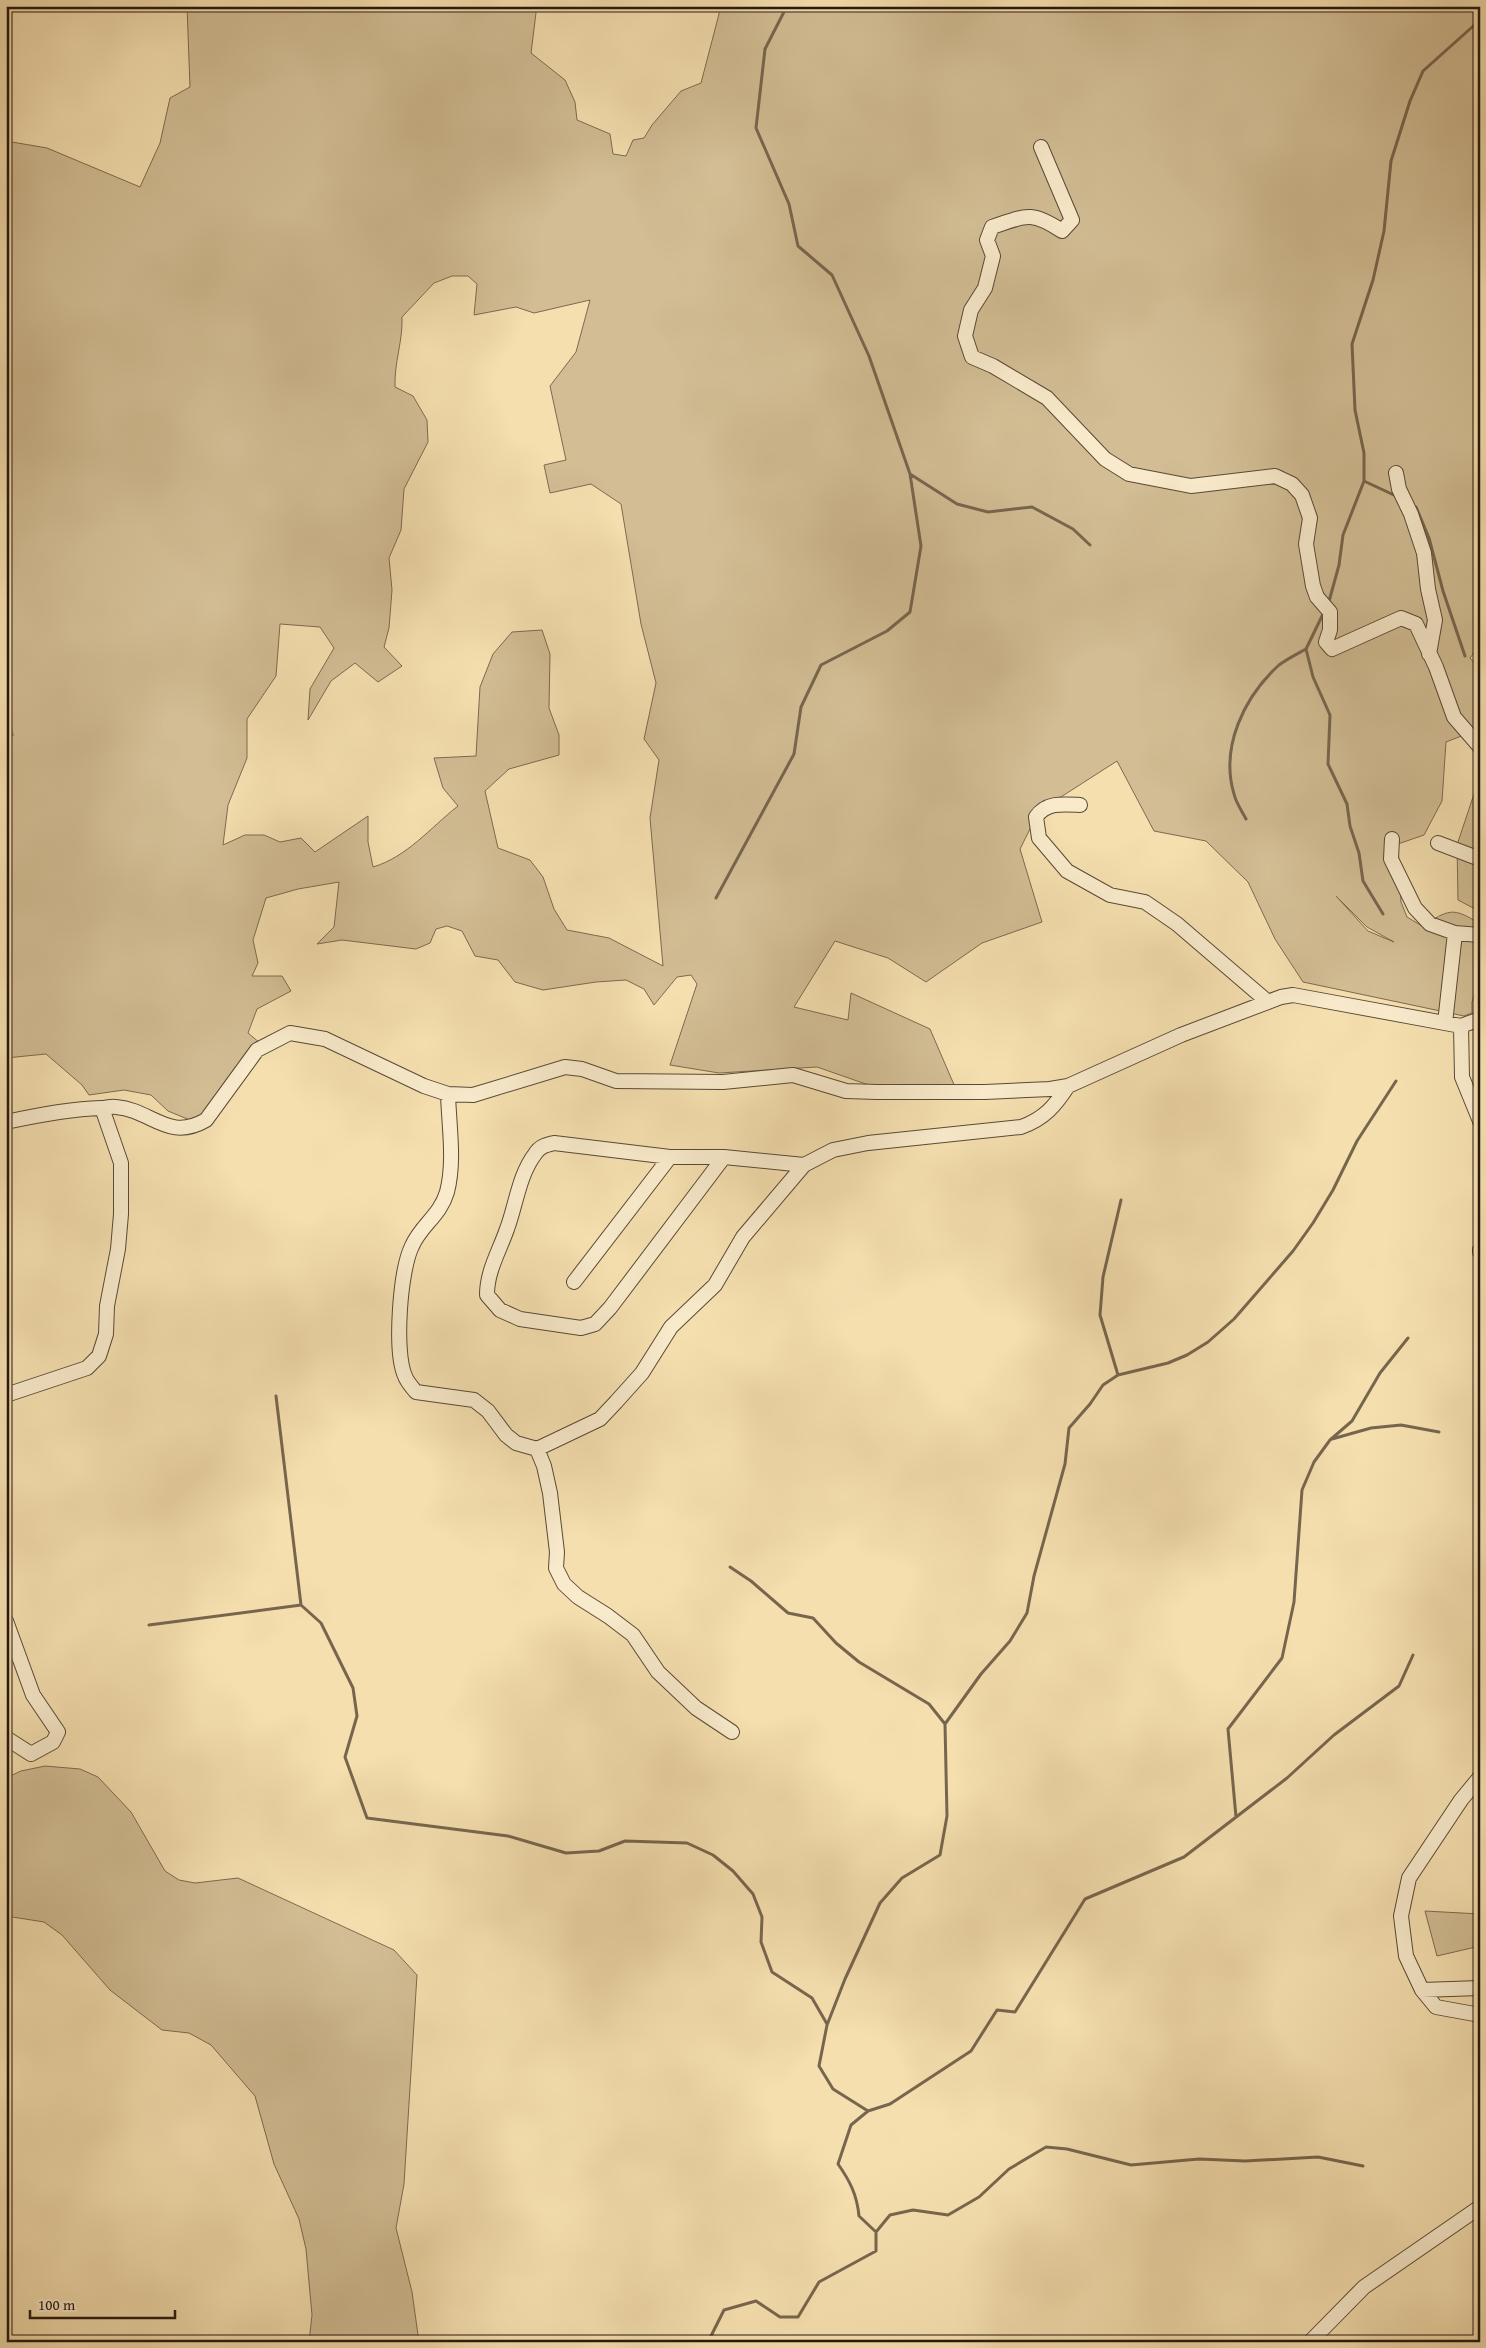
<svg xmlns="http://www.w3.org/2000/svg" width="1486" height="2348" font-family="'Gentium Book Plus',serif">
	<style>
		.green { fill: #d2bd94; stroke: #7c6a51; fill-rule: evenodd }
		.lines { fill: none; stroke-linecap: round; stroke-linejoin: round }
		.stream { stroke: #77664e; stroke-width: 3 }
		.minor-casing { stroke: #594936; stroke-width: 16 }
		.minor { stroke: #f8eacb; stroke-width: 14 }
	</style>
	<rect width="100%" height="100%" fill="#f5dfaf"/>
	<filter id="stains"><feTurbulence type="fractalNoise" baseFrequency=".004" numOctaves="4"/><feColorMatrix values="0 0 0 0 .2 0 0 0 0 .09 0 0 0 0 .02 0 0 0 .5 -.17"/></filter>
	<radialGradient id="worn" r=".72"><stop offset=".6" stop-color="#630" stop-opacity="0"/><stop offset="1" stop-color="#630" stop-opacity=".3"/></radialGradient>
	<path class="green" d="M187,6H534L536,13L531,53L565,80L575,102L577,120L610,134L613,154L626,156L633,140L644,138L652,125L681,91L701,83L719,14V6H1480V645L1470,658L1480,669V747L1464,735L1446,742L1442,801L1424,835L1398,844L1401,902L1407,917L1422,926C1449,910 1452,906 1480,924V977L1472,1002V1013L1464,1016L1303,982L1275,939L1248,882L1206,841L1154,831L1117,761L1039,811L1020,849L1042,922L982,943L926,982L888,958L835,941L794,1007L848,1020L851,993L930,1029L955,1087L883,1090L817,1067L719,1073L670,1065L697,984L691,975L677,977L654,1005L644,989L626,980L596,982L543,990L515,982L498,960L475,956L462,931L447,926L436,929L430,943L416,949L342,940L317,944L334,927L339,882L298,889L266,898L253,940L258,963L252,976H282L291,991L257,1009L248,1033L266,1048L229,1098L192,1121L168,1111L151,1095L124,1090L89,1095L82,1085L46,1054L6,1058V141L47,148L140,187L160,143L170,98L190,87ZM452,276H468L477,284L474,315L516,307L534,313L590,300L576,352L550,386L566,460L544,465L550,493L591,484L621,504L641,624L656,683L644,739L659,760L650,818L663,966L609,938L567,930L554,909L543,877L530,860L498,848L485,791L509,769L559,755V735L549,708L550,654L542,630L512,632L493,654L480,687L476,756L434,758L443,788L458,806C430,828 407,857 373,867L368,842V816L315,852L301,838L280,842L264,835H245L223,845L228,805L247,758V719L276,676L280,624L320,627L334,648L310,689L308,720L331,681L355,663L378,682L402,666L384,647L389,628L392,590L389,558L401,530L404,489L428,442L427,420L413,396L395,387C394,363 403,341 402,317L434,283ZM1336,896L1367,927L1394,942L1368,931Z
		M1480,776V910L1479,911L1458,900L1457,845Z
		M45,1766L80,1769L98,1777L131,1812L165,1871L179,1880L195,1883L238,1878L394,1950L417,1975L404,2184L396,2228L412,2292L419,2342H309L312,2315L306,2249L299,2219L274,2164L255,2096L211,2045L189,2033L162,2030L110,1990L62,1935L44,1922L6,1916V1778L21,1771Z
		M1425,1911L1480,1914V1946L1437,1956Z"/>
	<g class="lines">
		<path class="stream" d="M910,474L957,504L988,512L1032,507L1073,529L1090,545
			M1364,481L1396,496
			M1412,505L1416,507L1429,538L1443,591L1465,656
			M1328,605L1339,565L1343,535L1364,481V453L1355,410L1352,344L1373,280L1384,231L1391,161L1410,101L1423,71L1480,20
			M1324,612L1306,649L1313,677L1330,715L1328,764L1347,804L1350,826L1359,853L1363,881L1383,914
			M6,706L12,735
			M1246,819C1242,811 1236,803 1234,794C1220,747 1244,697 1279,665C1287,659 1297,654 1306,649
			M716,898L794,754L801,707L821,665L887,631L910,612L921,546L910,474L869,356L832,275L798,246L789,204L756,128L765,49L787,6
			M1118,1375L1100,1315L1103,1277L1121,1200
			M276,1396L301,1605
			M1332,1439L1371,1428L1401,1425L1439,1432
			M730,1567L751,1581L788,1613L813,1618L836,1643L859,1662L929,1704L945,1724
			M149,1625L301,1605L321,1623L353,1688L357,1716L345,1757L367,1818L508,1836L566,1853L599,1851L625,1841L687,1843L713,1855L733,1871L753,1894L762,1917L761,1942L772,1972L812,1998L827,2024
			M1236,1817L1228,1729L1282,1658L1294,1602L1302,1490L1314,1462L1330,1440L1352,1421L1380,1373L1408,1338
			M868,2111L833,2089L819,2066L827,2025L845,1979L880,1903L902,1878L940,1855L947,1816L945,1724L981,1674L1010,1641L1027,1613L1034,1576L1065,1464L1069,1428L1090,1404L1103,1385L1118,1375L1168,1363L1187,1355L1208,1342L1234,1319L1293,1251L1313,1223L1333,1190L1357,1141L1396,1081
			M876,2232L890,2215L913,2210L948,2215L979,2197L1009,2169L1046,2147L1067,2149L1131,2165L1199,2159L1245,2161L1318,2157L1363,2166
			M708,2342L724,2310L756,2301L780,2317H798L819,2282L876,2251V2232L859,2216C857,2195 850,2181 838,2164L851,2125L868,2111L890,2104L971,2051L997,2010L1015,2012L1085,1899L1184,1857L1287,1778L1334,1735L1399,1686L1413,1655"/>
		<defs>
			<path id="minor" d="M1041,147L1072,220L1062,231C1030,210 1025,216 992,227L987,240L993,256L985,288L971,310L965,336L972,357L993,366L1047,398L1105,459L1129,474L1191,486L1275,476L1292,484L1302,495L1310,518L1306,544L1313,586L1317,597L1330,612V630L1326,642L1332,649L1401,618L1416,624L1436,667L1454,717L1480,747
				M1396,473L1399,489L1411,514L1424,553L1428,589L1435,620L1429,654
				M1080,805C1063,804 1046,802 1036,817L1039,838L1067,871L1110,895L1145,902L1177,924L1268,1002
				M1392,839L1391,859L1415,908L1430,924L1455,933L1480,935
				M1438,843L1480,859
				M1445,1023L1455,933
				M1461,1026L1462,1077L1480,1121
				M448,1094C449,1127 455,1161 447,1192C440,1216 421,1225 412,1246C400,1270 394,1352 405,1376C407,1382 412,1387 416,1392L474,1400L488,1411L506,1435L516,1443L537,1449L544,1466L550,1493L557,1552L556,1568L564,1584L578,1597L608,1616L633,1635L658,1672L696,1708L732,1732
				M6,1122C38,1115 69,1109 101,1108C106,1108 111,1106 116,1107C152,1110 168,1142 206,1120L257,1050L290,1033L325,1039L424,1086L448,1094L473,1095L565,1067L582,1069L616,1081L723,1082L793,1075L846,1091L877,1092H985L1050,1089L1068,1086L1181,1035L1281,997L1293,995L1461,1026L1480,1019
				M724,1157L610,1308L595,1324L581,1328L520,1319L500,1310L487,1295C487,1271 499,1252 507,1229C516,1205 519,1175 535,1154C540,1146 546,1145 554,1143L670,1157H724L804,1165
				M1480,1250V1252
				M574,1282L670,1157
				M6,1395L87,1368L99,1356L106,1334L107,1306L118,1249L121,1214V1163L102,1108
				M537,1449L600,1419L616,1402L642,1373L671,1327L715,1285L743,1237L804,1165L833,1150L868,1143L1021,1127C1044,1119 1055,1106 1068,1086
				M6,1621L33,1695L58,1732L53,1742L31,1754L6,1738
				M1480,1777L1461,1800L1409,1878L1401,1916L1406,1956L1422,1990L1436,2007L1480,2015
				M1422,1990L1480,1988
				M1310,2342L1364,2287L1480,2207"/>
		</defs>
		<use href="#minor" class="minor-casing"/>
		<use href="#minor" class="minor"/>
	</g>
	<rect width="1486" height="2348" fill="none" stroke="#f5dfaf" stroke-width="25"/>
	<rect x="8" y="8" width="1471" height="2333" fill="none" stroke="#25170e" stroke-width="2.5"/>
	<rect x="12" y="12" width="1461" height="2323" fill="none" stroke="#25170e"/>
	<path d="M30 2310v8h145v-8" fill="none" stroke="#25170e" stroke-width="2.5"/>
	<text x="38" y="2310" font-size="15" fill="#25170e" stroke="#f8eacb" stroke-width="4" paint-order="stroke">100 m</text>
	<rect width="100%" height="100%" filter="url(#stains)"/>
	<rect width="100%" height="100%" fill="url(#worn)"/>
</svg>
